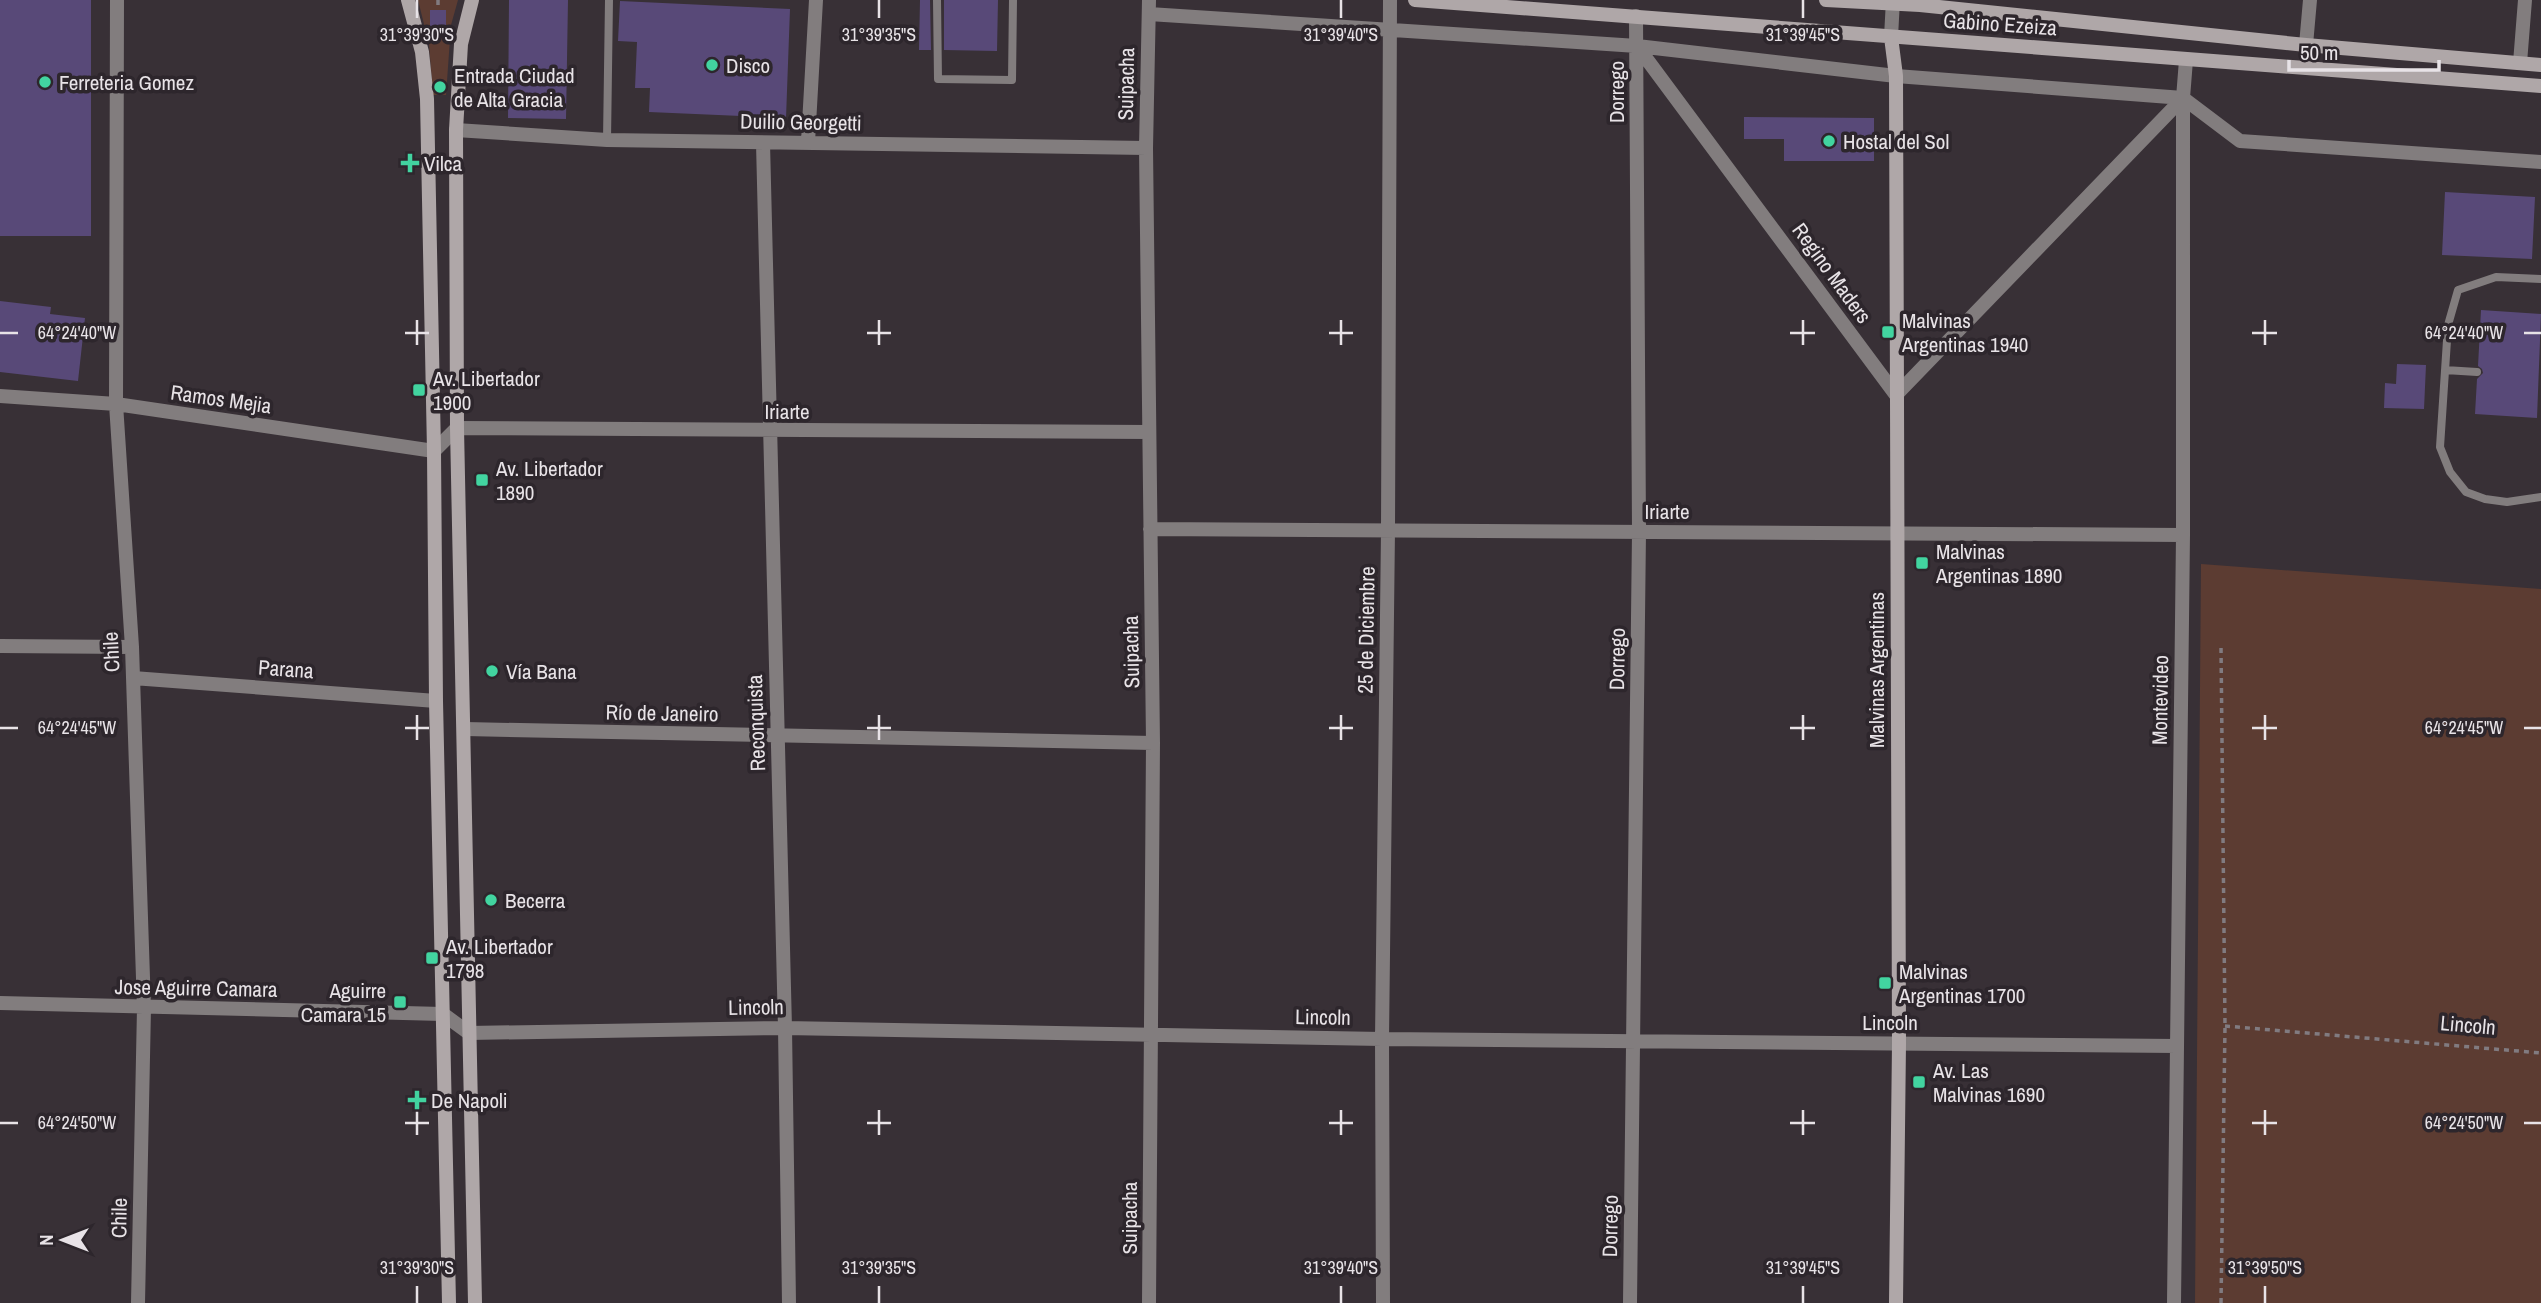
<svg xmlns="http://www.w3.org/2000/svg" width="2541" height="1303" font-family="'Archivo Narrow',sans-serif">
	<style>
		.green { fill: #5c3c32 }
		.building { fill: #584978 }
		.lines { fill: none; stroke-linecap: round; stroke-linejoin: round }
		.path { stroke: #817b80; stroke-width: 3.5; stroke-dasharray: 5 5; stroke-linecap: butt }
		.lane { stroke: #827d7e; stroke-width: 8 }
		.street { stroke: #827d7e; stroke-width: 14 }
		.secondary { stroke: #afa7a8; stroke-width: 14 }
		.ticks { fill: none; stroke: #e8e3e7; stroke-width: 2.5 }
		.poi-dot { fill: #42d4a0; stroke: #2d262c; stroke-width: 2.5 }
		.labels { text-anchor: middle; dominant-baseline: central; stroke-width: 7; stroke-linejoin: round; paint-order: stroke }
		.street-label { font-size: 21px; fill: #e8e3e7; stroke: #2d262c }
		.poi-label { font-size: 21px; fill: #e8e3e7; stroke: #2d262c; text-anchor: start }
		.ticks-label { font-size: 18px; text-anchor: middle; fill: #e8e3e7; stroke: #2d262c; stroke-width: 7; stroke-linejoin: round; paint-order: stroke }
	</style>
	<rect width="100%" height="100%" fill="#383036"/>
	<path class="green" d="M418,0H458L451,25L446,95H433L429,44Z
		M2201,564L2541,589V1303H2195Z"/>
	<path class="building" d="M0,0H91V236H0Z
		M509,0H568L566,119L508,118Z
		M920,0H930L931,50H919Z
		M944,0H998L997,51L944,50Z
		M620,1L790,9L786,118L649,112L650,88H635L637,42L618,41Z
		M430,10H446V30H430Z
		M1744,117L1874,118V161H1784V139H1744Z
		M2445,192L2535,197L2532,259L2442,255Z
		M0,301L51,307L50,314L85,318L78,381L0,372Z
		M2481,310L2541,314L2537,418L2475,414L2477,379L2483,373L2482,369L2478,366Z
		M2397,364L2426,365L2424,409L2384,408L2385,383L2396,384Z"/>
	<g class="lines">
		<path class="path" d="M438,0V10
			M2225,1026L2541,1053
			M2221,1303L2225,1026L2221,646"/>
		<path class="lane" d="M937,0L938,79L1012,80L1013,0
			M607,140L609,0
			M2541,279L2496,277L2458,290L2448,325L2440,447L2450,472L2466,492L2485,499L2507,502L2541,497
			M2445,370L2477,372"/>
		<path class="street" d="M117,0L116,404L132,647L144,1008L138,1303
			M1149,0L1146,148L1153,743L1149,1303
			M1149,14L1637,46L1896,76L2183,98L2240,141L2541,162
			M1891,37L1893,0
			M2306,45L2310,0
			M1637,46L1896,395L2183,98
			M2520,63L2525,0
			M456,130L607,140L1146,148
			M808,142L816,0
			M763,143L785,1028L789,1303
			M0,396L116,404L434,451L457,428L1149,432
			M1150,529L2183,535
			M0,646L132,647
			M133,678L436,701
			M465,729L1153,743
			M0,1003L443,1014L469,1033L785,1028L1382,1039L2177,1046
			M1383,1303L1382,1039L1388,530L1390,0
			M1630,1303L1639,532L1636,16
			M2174,1303L2183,535V98L2186,60"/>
		<path class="secondary" d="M408,0L422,52L427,99L434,451L436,701L449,1303
			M472,0L461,44L456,130L457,428L475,1303
			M1415,0L2541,86
			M1826,0L1920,5L2306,45L2541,65
			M1891,37L1896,76L1899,1043L1896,1303"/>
	</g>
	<path class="ticks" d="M417,0V18M879,0V18M1341,0V18M1803,0V18M417,320V345M879,320V345M1341,320V345M1803,320V345M2265,320V345M0,333H18M405,333H429M867,333H891M1329,333H1353M1790,333H1815M2252,333H2277M2524,333H2541M417,715V740M879,715V740M1341,715V740M1803,715V740M2265,715V740M0,728H18M405,728H429M867,728H891M1329,728H1353M1790,728H1815M2252,728H2277M2524,728H2541M417,1110V1135M879,1110V1135M1341,1110V1135M1803,1110V1135M2265,1110V1135M0,1123H18M405,1123H429M867,1123H891M1329,1123H1353M1790,1123H1815M2252,1123H2277M2524,1123H2541M417,1286V1303M879,1286V1303M1341,1286V1303M1803,1286V1303M2265,1286V1303"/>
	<g class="poi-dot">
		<circle cx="712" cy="65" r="7"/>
		<circle cx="45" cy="82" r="7"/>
		<circle cx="440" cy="87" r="7"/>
		<circle cx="1829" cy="141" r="7"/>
		<path d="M406.5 152.5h7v7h7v7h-7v7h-7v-7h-7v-7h7z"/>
		<rect x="1881" y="325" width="14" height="14" rx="3.5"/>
		<rect x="412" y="383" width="14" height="14" rx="3.5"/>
		<rect x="475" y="473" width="14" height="14" rx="3.5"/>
		<rect x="1915" y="556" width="14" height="14" rx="3.5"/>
		<circle cx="492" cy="671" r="7"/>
		<circle cx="491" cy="900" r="7"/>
		<rect x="425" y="951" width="14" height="14" rx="3.5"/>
		<rect x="1878" y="976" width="14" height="14" rx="3.5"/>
		<rect x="393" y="995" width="14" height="14" rx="3.5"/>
		<rect x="1912" y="1075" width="14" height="14" rx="3.5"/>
		<path d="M413.5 1089.5h7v7h7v7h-7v7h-7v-7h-7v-7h7z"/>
	</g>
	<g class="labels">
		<g class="street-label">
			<text transform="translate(2000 24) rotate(4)">Gabino Ezeiza</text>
			<text transform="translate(1126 84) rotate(-89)">Suipacha</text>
			<text transform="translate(1616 92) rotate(-90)">Dorrego</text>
			<text transform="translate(801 122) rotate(1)">Duilio Georgetti</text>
			<text transform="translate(1832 273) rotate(54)">Regino Maders</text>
			<text transform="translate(221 399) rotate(8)">Ramos Mejia</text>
			<text x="787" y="411">Iriarte</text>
			<text x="1667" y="511">Iriarte</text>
			<text transform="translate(1366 630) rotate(-89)">25 de Diciembre</text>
			<text transform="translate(111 652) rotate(-93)">Chile</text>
			<text transform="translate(1131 652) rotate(-91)">Suipacha</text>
			<text transform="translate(1617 659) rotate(-89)">Dorrego</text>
			<text transform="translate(286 669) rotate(4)">Parana</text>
			<text transform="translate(1876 670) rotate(-90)">Malvinas Argentinas</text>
			<text transform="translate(2160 700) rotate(-89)">Montevideo</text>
			<text transform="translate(662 713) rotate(1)">Río de Janeiro</text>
			<text transform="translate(756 723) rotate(-92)">Reconquista</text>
			<text transform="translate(196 988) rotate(1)">Jose Aguirre Camara</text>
			<text transform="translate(756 1007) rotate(-1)">Lincoln</text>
			<text transform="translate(1323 1017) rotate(1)">Lincoln</text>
			<text x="1890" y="1022">Lincoln</text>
			<text transform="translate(2468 1025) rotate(5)">Lincoln</text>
			<text transform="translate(119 1218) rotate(-89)">Chile</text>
			<text transform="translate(1129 1218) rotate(-90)">Suipacha</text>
			<text transform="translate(1610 1226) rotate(-89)">Dorrego</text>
		</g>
		<g class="poi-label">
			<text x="726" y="65">Disco</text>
			<text x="454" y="75">Entrada Ciudad<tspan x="454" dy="24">de Alta Gracia</tspan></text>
			<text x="59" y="82">Ferreteria Gomez</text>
			<text x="1843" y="141">Hostal del Sol</text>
			<text x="424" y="163">Vilca</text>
			<text x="1902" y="320">Malvinas<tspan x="1902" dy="24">Argentinas 1940</tspan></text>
			<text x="433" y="378">Av. Libertador<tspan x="433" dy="24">1900</tspan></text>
			<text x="496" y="468">Av. Libertador<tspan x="496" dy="24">1890</tspan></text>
			<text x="1936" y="551">Malvinas<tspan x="1936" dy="24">Argentinas 1890</tspan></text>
			<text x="506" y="671">Vía Bana</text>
			<text x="505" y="900">Becerra</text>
			<text x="446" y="946">Av. Libertador<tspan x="446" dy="24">1798</tspan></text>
			<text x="1899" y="971">Malvinas<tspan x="1899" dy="24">Argentinas 1700</tspan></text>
			<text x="386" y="990" text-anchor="end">Aguirre<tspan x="386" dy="24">Camara 15</tspan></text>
			<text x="1933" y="1070">Av. Las<tspan x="1933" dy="24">Malvinas 1690</tspan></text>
			<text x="431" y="1100">De Napoli</text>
		</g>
	</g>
	<g class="ticks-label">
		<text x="417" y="41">31°39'30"S</text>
		<text x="879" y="41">31°39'35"S</text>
		<text x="1341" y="41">31°39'40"S</text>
		<text x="1803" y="41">31°39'45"S</text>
		<text x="2464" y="339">64°24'40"W</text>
		<text x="77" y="339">64°24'40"W</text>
		<text x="2464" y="734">64°24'45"W</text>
		<text x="77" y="734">64°24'45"W</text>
		<text x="2464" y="1129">64°24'50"W</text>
		<text x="77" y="1129">64°24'50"W</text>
		<text x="417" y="1274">31°39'30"S</text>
		<text x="879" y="1274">31°39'35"S</text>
		<text x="1341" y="1274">31°39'40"S</text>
		<text x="1803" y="1274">31°39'45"S</text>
		<text x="2265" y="1274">31°39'50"S</text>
	</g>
	<g transform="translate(63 1240) rotate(270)" stroke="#2d262c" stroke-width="5" paint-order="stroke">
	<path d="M0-5L12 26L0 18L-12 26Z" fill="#e8e3e7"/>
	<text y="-10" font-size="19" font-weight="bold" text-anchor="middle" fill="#e8e3e7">N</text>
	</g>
	<path d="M2289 60v10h150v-10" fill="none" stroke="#e8e3e7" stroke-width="3.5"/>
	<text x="2300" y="60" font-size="21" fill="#e8e3e7" stroke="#2d262c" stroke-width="5" paint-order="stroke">50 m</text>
</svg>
